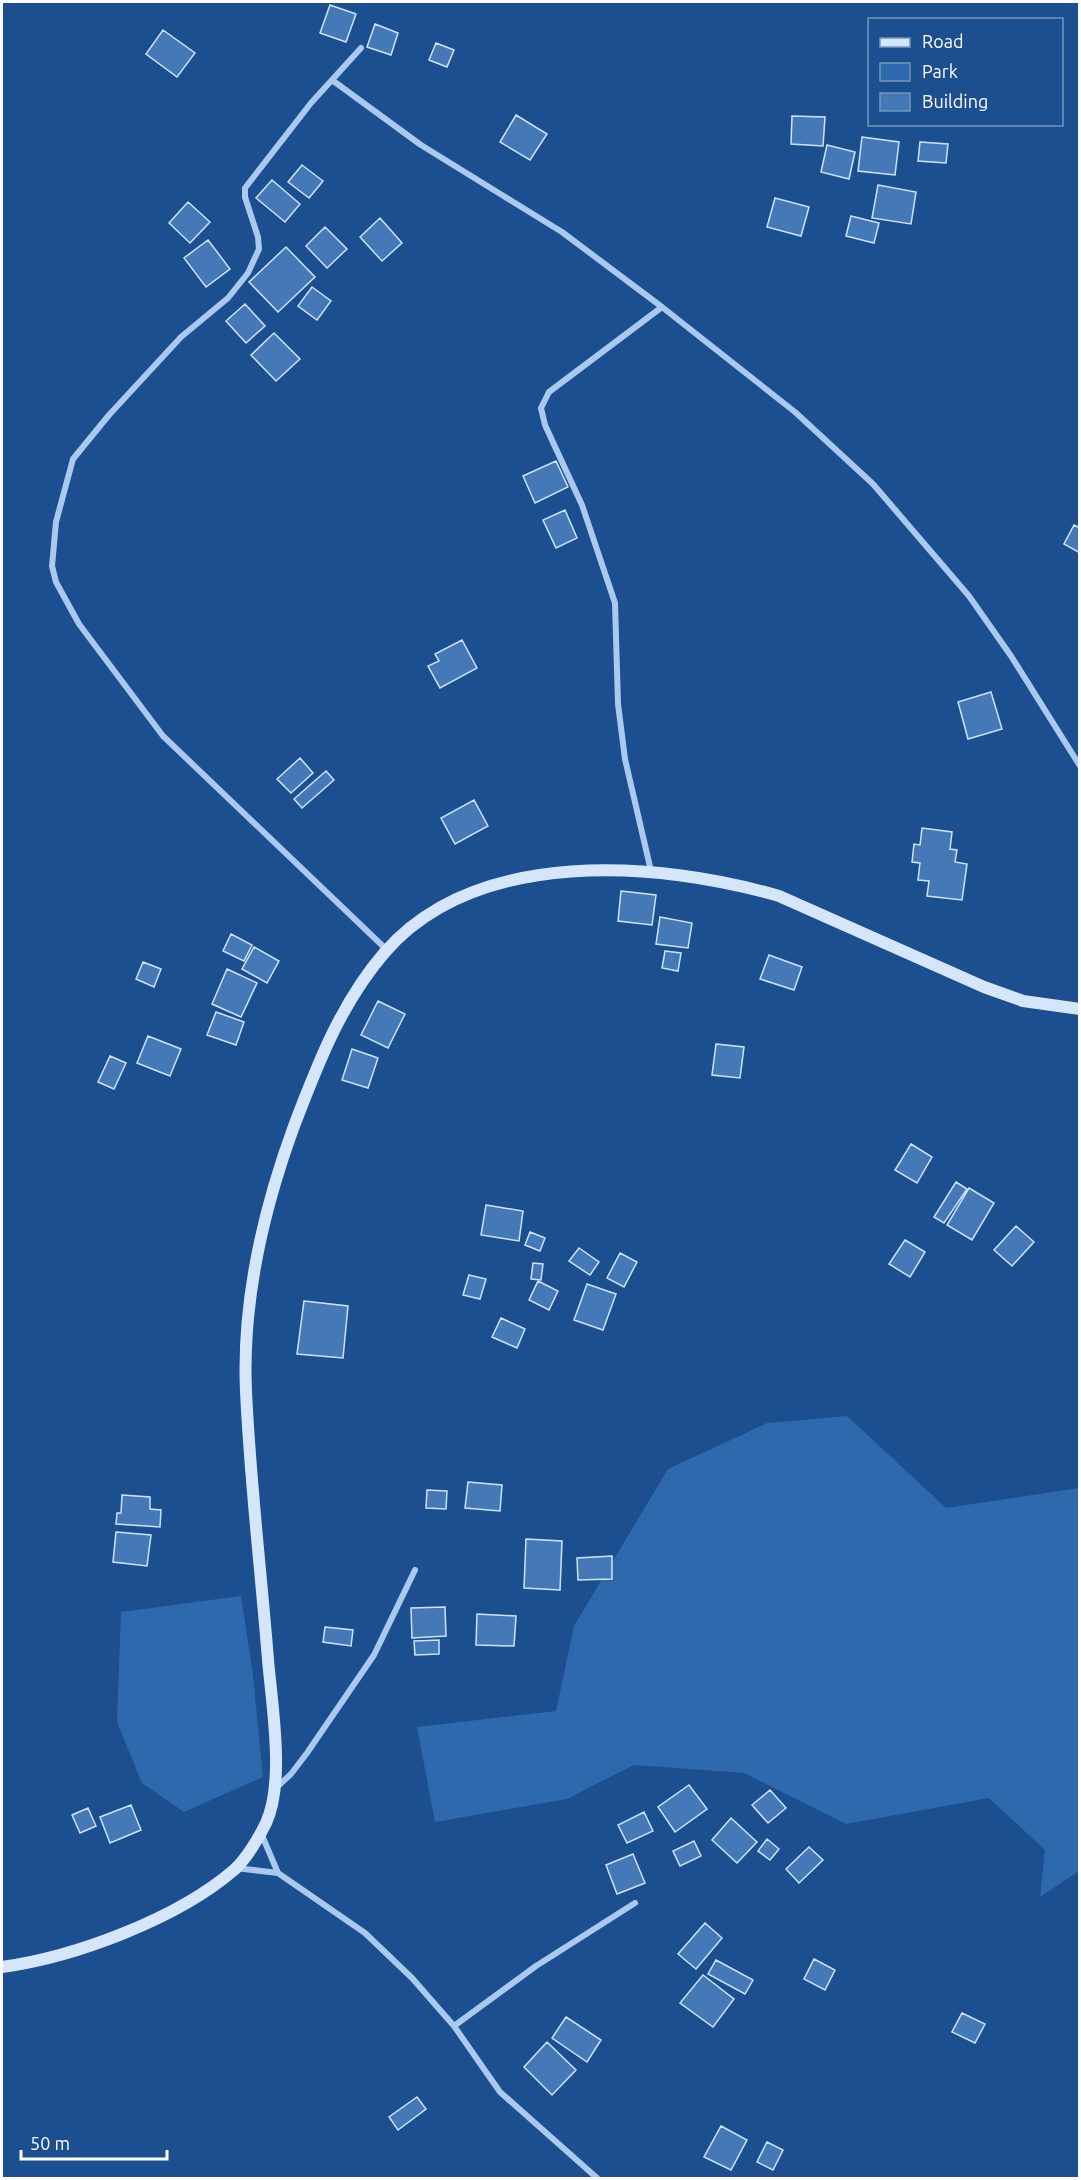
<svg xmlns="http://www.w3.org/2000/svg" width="1081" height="2180" font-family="Ubuntu,sans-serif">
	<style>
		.green { fill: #2e69ad }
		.building { fill: #4478b7; stroke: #cfe3fa; stroke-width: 1.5 }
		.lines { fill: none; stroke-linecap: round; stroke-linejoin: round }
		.street { stroke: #a9c9ee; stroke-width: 6 }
		.secondary { stroke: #d6e6fa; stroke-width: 12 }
	</style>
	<rect width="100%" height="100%" fill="#1b4f8f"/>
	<path class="green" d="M847,1416L946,1508L1079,1488V1871L1040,1897L1045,1850L989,1798L846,1824L744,1773L634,1765L567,1799L435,1822L417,1727L556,1711L574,1626L668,1469L767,1423Z
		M241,1596L253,1675L263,1777L184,1812L142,1783L117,1722L121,1612Z"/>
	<path class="building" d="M330,5L356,14L346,42L320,33Z
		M375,24L398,33L391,55L367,47Z
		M163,30L195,53L177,77L146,54Z
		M436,43L454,50L447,67L429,60Z
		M516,115L547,134L530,160L500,142Z
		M792,116L825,117L823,146L791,144Z
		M862,137L899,142L895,175L858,171Z
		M920,142L948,144L946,163L918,161Z
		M827,145L855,152L849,179L821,172Z
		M302,165L323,181L309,198L288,182Z
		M272,180L300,204L285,222L256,198Z
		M878,185L916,192L911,224L872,218Z
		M775,198L809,207L801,236L767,227Z
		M188,202L210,222L190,243L169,223Z
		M851,216L879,223L874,243L846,236Z
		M380,218L402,243L382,261L360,237Z
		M325,227L347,249L327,268L306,246Z
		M208,240L230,269L206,287L184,258Z
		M286,247L315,277L278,312L249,282Z
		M312,287L331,301L317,320L298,306Z
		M245,304L265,326L246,343L226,321Z
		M274,333L300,359L276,381L251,355Z
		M556,461L568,487L535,503L523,476Z
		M565,510L577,538L556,548L543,520Z
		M1074,525L1080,528V553L1064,544Z
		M462,640L477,668L440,688L428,666L439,661L435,654Z
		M991,692L1002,729L968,739L958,702Z
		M300,758L313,773L291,793L277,779Z
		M326,771L334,780L302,808L294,799Z
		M474,800L488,826L455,844L441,818Z
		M922,828L952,832L950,849L957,850L955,862L967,864L962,900L927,896L929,881L918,880L920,863L912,862L914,844L920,845Z
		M621,891L656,895L652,925L618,921Z
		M660,917L692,923L688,948L656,944Z
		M231,934L252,945L244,961L223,951Z
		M254,947L279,961L267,983L242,969Z
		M665,951L681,953L678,971L662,968Z
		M769,955L802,967L794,990L760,979Z
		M143,962L161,969L154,987L136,979Z
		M227,969L257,983L241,1017L212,1004Z
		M378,1001L405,1014L388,1048L361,1035Z
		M216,1012L244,1022L236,1045L207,1035Z
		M148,1036L181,1049L170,1076L137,1063Z
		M716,1044L744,1047L740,1078L712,1075Z
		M352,1049L378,1058L368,1088L342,1080Z
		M110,1056L126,1063L114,1089L98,1082Z
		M911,1144L932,1157L917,1183L895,1170Z
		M956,1182L967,1189L944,1223L934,1217Z
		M969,1188L994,1203L972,1240L947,1225Z
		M486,1205L523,1211L519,1241L481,1235Z
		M1016,1226L1034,1242L1012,1266L994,1250Z
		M530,1232L545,1238L540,1251L525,1245Z
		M905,1240L925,1252L910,1277L889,1264Z
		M579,1248L599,1262L590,1275L569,1261Z
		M620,1253L637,1262L624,1287L607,1278Z
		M533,1263L543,1264L541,1280L531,1279Z
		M469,1275L486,1279L480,1299L463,1295Z
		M538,1281L558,1291L549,1310L529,1300Z
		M587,1284L616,1294L603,1330L574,1320Z
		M304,1301L348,1306L343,1358L297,1354Z
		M501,1318L525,1329L517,1348L492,1337Z
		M468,1482L502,1485L500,1511L465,1508Z
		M427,1490L447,1491L446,1509L426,1508Z
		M122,1495L150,1497V1509L161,1510L160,1527L116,1524L117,1513H121Z
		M116,1532L151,1535L147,1566L113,1562Z
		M526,1539L562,1541L560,1590L524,1588Z
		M612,1556V1579L578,1580L577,1558Z
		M445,1607L446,1636L412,1638L411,1608Z
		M477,1614L516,1616L514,1646L476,1645Z
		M325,1627L353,1630L351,1646L323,1642Z
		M439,1640V1654L415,1655L414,1641Z
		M689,1785L707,1809L675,1832L658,1807Z
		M770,1790L786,1808L768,1823L752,1805Z
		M131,1805L141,1830L110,1843L100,1817Z
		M88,1808L96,1826L80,1833L72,1815Z
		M644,1812L653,1831L627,1843L618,1825Z
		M731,1818L757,1842L737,1863L712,1840Z
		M767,1839L779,1849L770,1860L758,1851Z
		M694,1841L701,1856L680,1866L673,1851Z
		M809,1847L823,1860L799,1883L786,1869Z
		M633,1854L645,1883L617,1894L606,1865Z
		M705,1923L722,1938L696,1969L678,1954Z
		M814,1959L835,1970L825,1990L804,1979Z
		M716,1960L753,1980L745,1994L708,1974Z
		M703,1975L734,1999L713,2027L680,2003Z
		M962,2013L985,2024L975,2043L952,2032Z
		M566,2017L601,2040L587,2062L552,2038Z
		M547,2042L576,2070L552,2095L524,2067Z
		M417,2097L426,2109L398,2130L389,2117Z
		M721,2126L747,2140L731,2170L704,2157Z
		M767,2142L783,2150L773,2170L757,2162Z"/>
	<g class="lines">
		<path class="street" d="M361,48L311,103L245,188V197L258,237L259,249L248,273L228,298L181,337L109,415L73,459L56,522L52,566L56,582L79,624L163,736L387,950
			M332,80L421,145L562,232L662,307L795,412L873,484L969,596L1011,656L1080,766
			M651,871L625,759L618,704L615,603L582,505L545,425L541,408L549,392L662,307
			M277,1787L291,1774L307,1753L374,1655L415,1570
			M261,1833L278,1873
			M236,1868L278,1873L365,1933L412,1978L454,2026L500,2092L597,2178
			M454,2026L536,1966L635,1903"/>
		<path class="secondary" d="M2,1967C75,1957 177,1919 234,1870C246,1859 259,1838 266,1823C285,1782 272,1706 268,1660C261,1571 250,1481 246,1391C242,1302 264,1208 294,1126C318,1063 341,1003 385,952C477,847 658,861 779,896L984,987L1023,1001L1080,1009"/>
	</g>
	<rect width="1081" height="2180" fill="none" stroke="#ffffff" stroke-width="6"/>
	<rect x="868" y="18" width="195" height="108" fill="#1b4f8f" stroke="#7695bc" stroke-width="1.5"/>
	<rect x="880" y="38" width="30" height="9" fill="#d6e6fa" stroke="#7695bc" stroke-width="1.5"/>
	<text x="922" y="48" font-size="18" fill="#ffffff">Road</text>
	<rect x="880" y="63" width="30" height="18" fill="#2e69ad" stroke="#7695bc" stroke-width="1.5"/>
	<text x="922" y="78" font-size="18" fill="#ffffff">Park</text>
	<rect x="880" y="93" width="30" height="18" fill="#4478b7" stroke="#7695bc" stroke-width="1.5"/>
	<text x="922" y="108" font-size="18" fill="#ffffff">Building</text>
	<path d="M21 2150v9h146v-9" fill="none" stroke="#ffffff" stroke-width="3"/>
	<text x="30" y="2150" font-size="18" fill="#ffffff" stroke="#1b4f8f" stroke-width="4.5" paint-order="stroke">50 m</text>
</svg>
